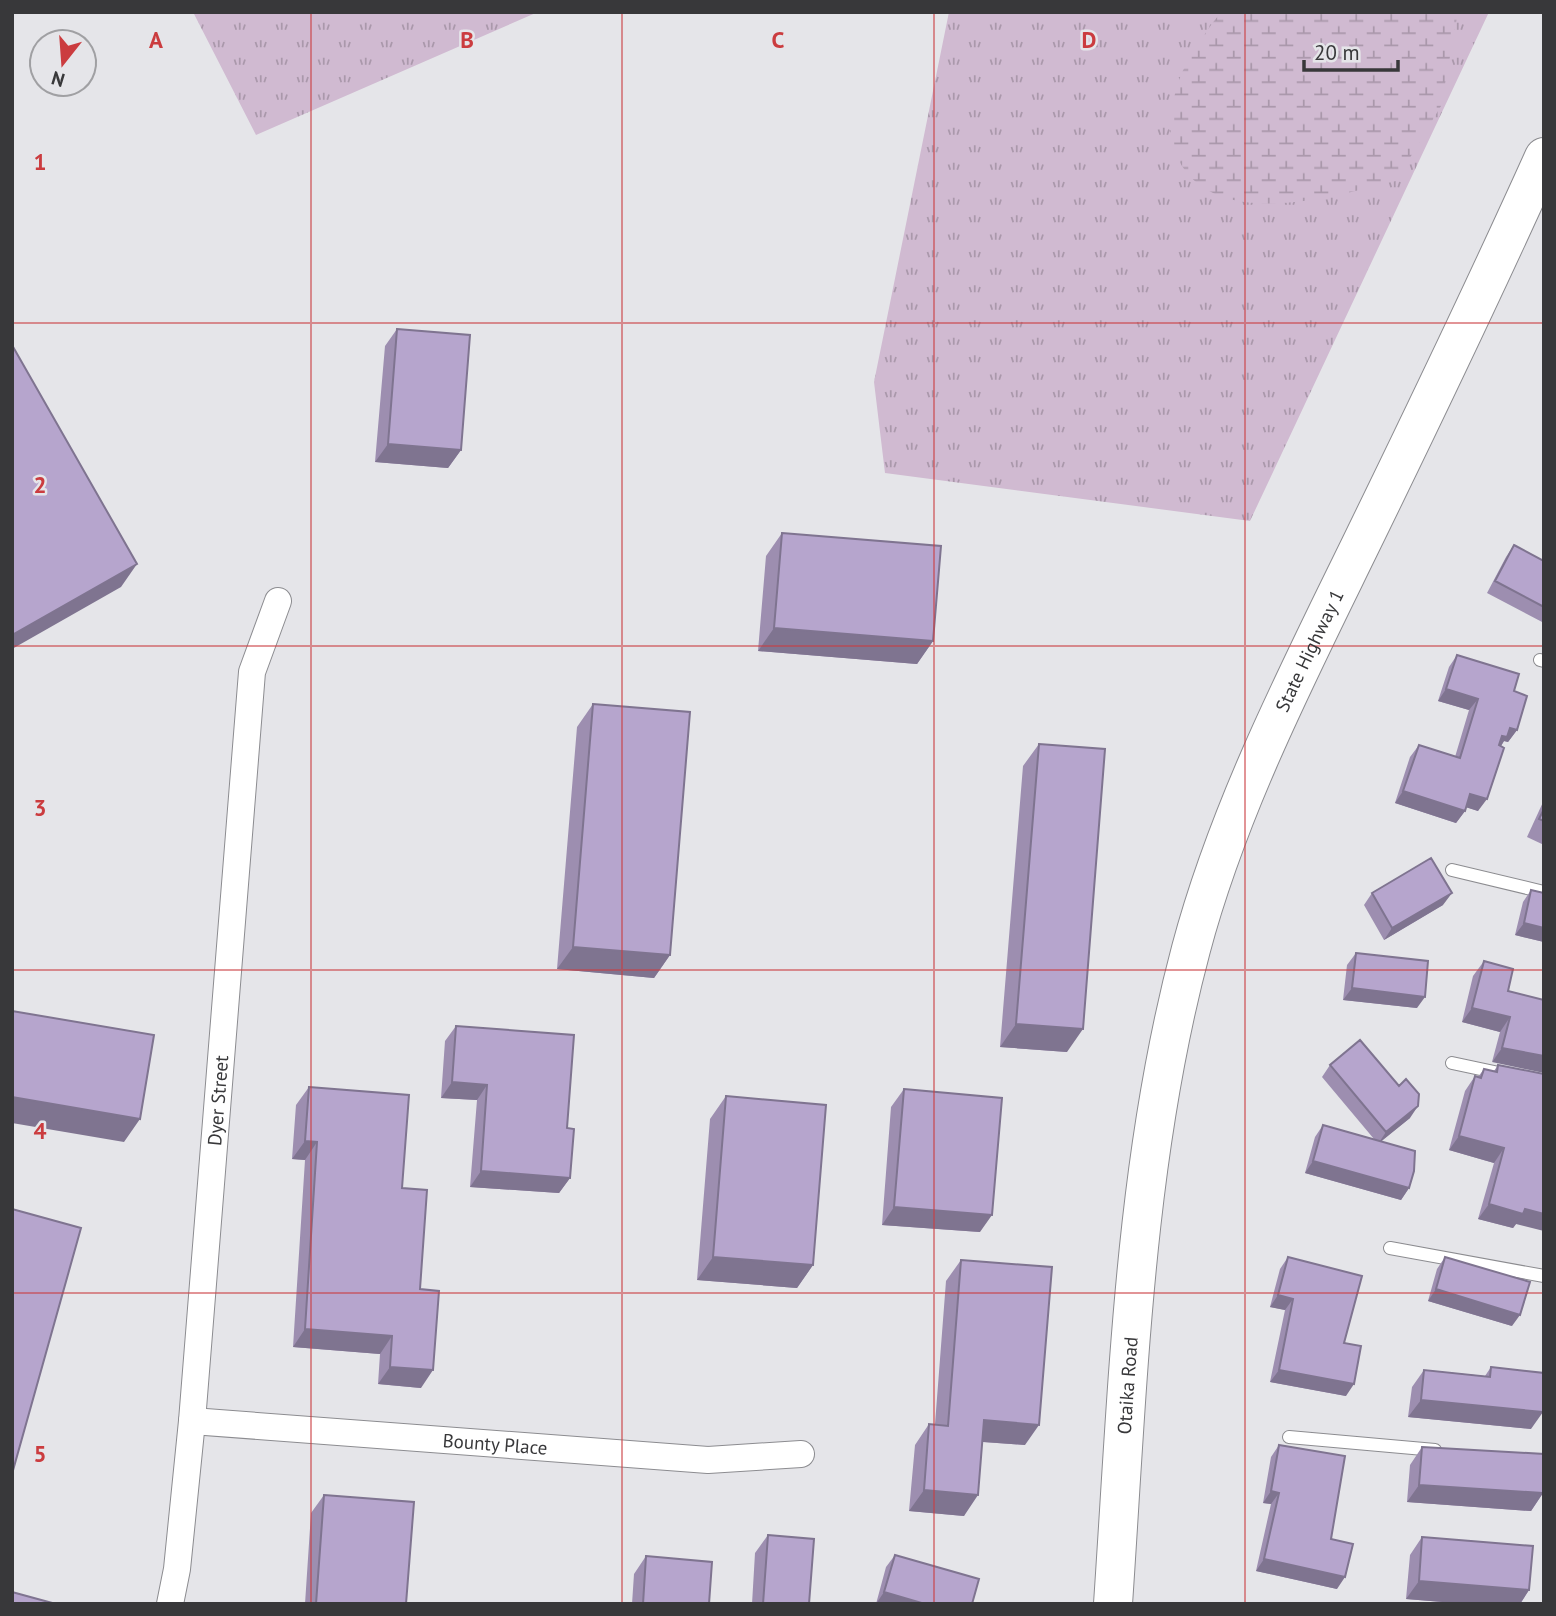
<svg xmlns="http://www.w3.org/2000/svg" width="1556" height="1616" font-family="'PT Sans',sans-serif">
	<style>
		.grass { fill: url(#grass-tufts) }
		.wetland { fill: url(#wetland-marsh) }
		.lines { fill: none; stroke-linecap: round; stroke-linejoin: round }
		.service-casing { stroke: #8c8c90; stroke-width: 14 }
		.minor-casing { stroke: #8c8c90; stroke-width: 28 }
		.trunk-casing { stroke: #8c8c90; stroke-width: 40 }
		.service { stroke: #fff; stroke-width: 12 }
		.minor { stroke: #fff; stroke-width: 26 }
		.trunk { stroke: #fff; stroke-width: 38 }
		.wall { fill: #9d8eb0 }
		.shaded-wall { fill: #7f7490 }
		.building { fill: #b6a5cd; stroke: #7f7490; stroke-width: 2 }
		.grid { fill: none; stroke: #cb3c3f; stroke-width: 2; stroke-opacity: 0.55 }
		.labels { text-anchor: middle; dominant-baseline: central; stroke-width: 5; stroke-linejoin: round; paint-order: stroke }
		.street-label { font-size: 19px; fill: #38383a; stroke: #e5e5e9 }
		.grid-label { font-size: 23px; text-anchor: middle; font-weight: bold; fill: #cb3c3f; stroke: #e5e5e9; stroke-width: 5; stroke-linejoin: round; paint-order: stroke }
	</style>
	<defs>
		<pattern id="grass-tufts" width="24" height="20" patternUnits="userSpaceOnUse" patternTransform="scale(1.75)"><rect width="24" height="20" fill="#d0bad1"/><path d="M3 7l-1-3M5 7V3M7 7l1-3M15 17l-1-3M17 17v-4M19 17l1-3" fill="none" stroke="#aa98ab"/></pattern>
		<pattern id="wetland-marsh" width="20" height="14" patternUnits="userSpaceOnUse" patternTransform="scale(1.75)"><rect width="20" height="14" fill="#d0bad1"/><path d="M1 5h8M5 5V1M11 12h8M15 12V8" fill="none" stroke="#aa98ab"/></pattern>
	</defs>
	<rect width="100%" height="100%" fill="#e5e5e9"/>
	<path class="grass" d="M193,12H538L256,135Z
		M949,12H1489L1250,521L885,473L874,382Z"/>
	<path class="wetland" d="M1222,12H1458L1441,106L1396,181C1335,196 1223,230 1182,166C1169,145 1166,123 1173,100C1176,92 1178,82 1181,75C1187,61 1211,22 1222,12Z"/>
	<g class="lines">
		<defs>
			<path id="service" d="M1540,660L1544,661
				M1452,870L1544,892
				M1452,1063L1499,1073
				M1390,1248L1544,1276
				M1289,1437L1435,1450"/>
			<g id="minor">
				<path id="s1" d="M192,1421L708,1460L801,1454"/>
				<path id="s2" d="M170,1604L177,1569L192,1421L252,672L278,601"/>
			</g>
			<g id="trunk">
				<path id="s3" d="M1113,1604C1128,1385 1134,1162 1191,949C1228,810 1297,675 1360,546C1423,417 1485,288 1544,157"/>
			</g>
		</defs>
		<use href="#service" class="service-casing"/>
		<use href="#minor" class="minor-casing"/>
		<use href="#trunk" class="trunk-casing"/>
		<use href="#service" class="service"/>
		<use href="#minor" class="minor"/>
		<use href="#trunk" class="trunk"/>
	</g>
	<path class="wall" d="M397,329L461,450L448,468L375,462L385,346Z
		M782,533L933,641L917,664L758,651L766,556Z
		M1514,545L1544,561V623L1487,593L1506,557Z
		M1457,655L1514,691L1517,730L1508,742L1504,741L1501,746L1478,811L1466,807L1465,811L1456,823L1395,803L1410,757L1419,745L1455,757L1469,710L1438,701L1449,667Z
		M593,704L670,955L654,978L557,969L577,727Z
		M1039,744L1067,1052L1000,1047L1023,766Z
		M1544,800V845L1527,837Z
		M1531,890L1544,893V942L1515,935L1523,902Z
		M1372,893L1443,905L1384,940L1364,905Z
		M1356,953L1417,1008L1343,1000L1347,965Z
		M1484,961L1508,991L1544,1000L1492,1062L1500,1032L1462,1022L1473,976Z
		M456,1026L567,1128L570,1178L559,1193L470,1187L477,1100L441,1098L445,1041Z
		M1330,1065L1410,1118L1381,1141L1409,1188L1401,1200L1305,1173L1315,1137L1323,1125L1374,1139L1322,1077Z
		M1498,1065L1516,1224L1513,1228L1478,1219L1494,1163L1449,1150L1465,1091L1475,1076L1478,1077L1484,1069L1494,1071Z
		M309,1087L402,1188L420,1289L421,1388L378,1384L380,1354L293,1347L305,1160L292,1159L296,1105Z
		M904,1089L980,1232L882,1225L891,1107Z
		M726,1096L813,1265L797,1288L697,1280L710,1119Z
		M1288,1257L1344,1343L1346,1396L1270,1382L1285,1310L1270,1307L1280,1269Z
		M1445,1257L1512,1326L1428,1301L1437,1269Z
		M961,1260L1025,1445L983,1442L964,1516L909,1511L915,1445L929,1424H935L946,1281Z
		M1491,1367L1531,1429L1408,1417L1412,1387L1424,1370L1485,1376Z
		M1279,1445L1331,1539L1337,1589L1256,1571L1271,1504L1263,1503L1271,1457Z
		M1422,1447L1543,1493L1531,1511L1407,1502L1410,1465Z
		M324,1495L406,1604H305L311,1513Z
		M768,1535L809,1604H752L755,1553Z
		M1422,1537L1529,1590L1520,1604H1467L1406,1599L1410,1555Z
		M895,1555L972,1604H876L886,1567Z
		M646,1556L709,1604H632L634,1574Z"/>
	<path class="shaded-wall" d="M388,444L461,450L448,468L375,462Z
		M137,564L121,587L12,649V635Z
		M774,628L933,641L917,664L758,651Z
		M1446,689L1478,699L1469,710L1438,701Z
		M1510,728L1517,730L1508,742L1504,741L1499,749L1493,748L1502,736Z
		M1403,791L1465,811L1456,823L1395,803Z
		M1470,794L1487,799L1478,811L1462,806Z
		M1452,893L1443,905L1384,940L1392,928Z
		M1524,923L1544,928V942L1515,935Z
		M573,947L670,955L654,978L557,969Z
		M1352,988L1425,997L1417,1008L1343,1000Z
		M1472,1008L1510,1017L1500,1032L1462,1022Z
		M1016,1024L1083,1029L1067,1052L1000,1047Z
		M1502,1048L1544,1056V1073L1492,1062Z
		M452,1082L487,1085L477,1100L441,1098Z
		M12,1097L140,1119L124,1142L12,1123Z
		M1418,1106L1410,1118L1378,1144L1386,1132Z
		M1459,1136L1504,1148L1494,1163L1449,1150Z
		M305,1141L317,1142L305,1160L292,1159Z
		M1313,1161L1409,1188L1401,1200L1305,1173Z
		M481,1171L570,1178L559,1193L470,1187Z
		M1489,1204L1525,1209L1544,1214V1231L1516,1224L1513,1228L1478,1219Z
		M894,1207L992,1215L980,1232L882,1225Z
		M713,1257L813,1265L797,1288L697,1280Z
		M1436,1289L1520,1315L1512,1326L1428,1301Z
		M1278,1295L1293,1299L1285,1310L1270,1307Z
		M305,1329L392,1336L380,1354L293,1347Z
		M390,1367L433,1370L421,1388L378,1384Z
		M1279,1370L1354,1384L1346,1396L1270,1382Z
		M1421,1400L1543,1412L1531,1429L1408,1417Z
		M984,1420L1039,1425L1025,1445L970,1441Z
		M1419,1485L1543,1493L1531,1511L1407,1502Z
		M924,1490L978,1495L964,1516L909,1511Z
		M1271,1491L1279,1493L1271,1504L1263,1503Z
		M1264,1559L1345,1577L1337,1589L1256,1571Z
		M1419,1581L1529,1590L1520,1604H1467L1406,1599Z
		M884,1592L925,1604H876Z"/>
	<path class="building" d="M397,329L470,335L461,450L388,444Z
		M12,345L137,564L12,635Z
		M782,533L941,546L933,641L774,628Z
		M1514,545L1544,561V607L1495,581Z
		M1457,655L1519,674L1514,691L1527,696L1517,730L1510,728L1507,737L1502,736L1499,745L1504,748L1487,799L1470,794L1465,811L1403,791L1419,745L1460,758L1478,699L1446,689Z
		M593,704L690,712L670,955L573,947Z
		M1039,744L1105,749L1083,1029L1016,1024Z
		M1544,809V821L1539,819Z
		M1431,858L1452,893L1392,928L1372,893Z
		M1531,890L1544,893V928L1524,923Z
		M1356,953L1428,961L1425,997L1352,988Z
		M1484,961L1513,969L1508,991L1544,1000V1056L1502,1048L1510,1017L1472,1008Z
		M12,1011L154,1035L140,1119L12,1097Z
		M456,1026L574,1035L567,1128L574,1129L570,1178L481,1171L487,1085L452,1082Z
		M1360,1040L1399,1086L1406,1079L1419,1094L1418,1106L1386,1132L1330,1065Z
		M1498,1065L1544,1074V1214L1525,1209L1523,1214L1489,1204L1504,1148L1459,1136L1475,1076L1481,1078L1484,1069L1497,1072Z
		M309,1087L409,1095L402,1188L427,1190L420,1289L439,1291L433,1370L390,1367L392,1336L305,1329L317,1142L305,1141Z
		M904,1089L1002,1098L992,1215L894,1207Z
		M726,1096L826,1105L813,1265L713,1257Z
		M1323,1125L1415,1151L1414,1171L1409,1188L1313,1161Z
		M12,1209L81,1228L12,1474Z
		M1288,1257L1362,1276L1344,1343L1361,1346L1354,1384L1279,1370L1293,1299L1278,1295Z
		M1445,1257L1530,1282L1520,1315L1436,1289Z
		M961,1260L1052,1267L1039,1425L984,1420L978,1495L924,1490L929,1424L948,1426Z
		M1491,1367L1544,1373L1543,1412L1421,1400L1424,1370L1490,1377Z
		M1279,1445L1345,1456L1331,1539L1353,1544L1345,1577L1264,1559L1279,1493L1271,1491Z
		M1422,1447L1544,1454L1543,1493L1419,1485Z
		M324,1495L414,1502L406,1604H316Z
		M768,1535L814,1539L809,1604H763Z
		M1422,1537L1533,1546L1529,1590L1419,1581Z
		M895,1555L979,1579L972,1604H925L884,1592Z
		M646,1556L712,1562L709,1604H643Z
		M12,1592L56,1604H12Z"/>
	<path class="grid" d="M311,12V1604M622,12V1604M934,12V1604M1245,12V1604M12,323H1544M12,646H1544M12,970H1544M12,1293H1544"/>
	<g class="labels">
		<g class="street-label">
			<text stroke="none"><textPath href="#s3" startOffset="982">State Highway 1</textPath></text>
			<text stroke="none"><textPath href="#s2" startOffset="506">Dyer Street</textPath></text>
			<text stroke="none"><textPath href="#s3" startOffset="219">Otaika Road</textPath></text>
			<text stroke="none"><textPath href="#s1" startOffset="304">Bounty Place</textPath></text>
		</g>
	</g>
	<g class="grid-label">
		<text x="156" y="48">A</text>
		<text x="467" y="48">B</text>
		<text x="778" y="48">C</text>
		<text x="1089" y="48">D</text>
		<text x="40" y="170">1</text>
		<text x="40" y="493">2</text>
		<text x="40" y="816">3</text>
		<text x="40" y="1139">4</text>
		<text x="40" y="1462">5</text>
	</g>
	<rect width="1556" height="1616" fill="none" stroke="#38383a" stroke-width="28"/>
	<g transform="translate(63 63) rotate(197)"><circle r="33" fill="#e5e5e9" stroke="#a0a0a3" stroke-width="2"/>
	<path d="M0-5L12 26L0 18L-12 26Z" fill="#cb3c3f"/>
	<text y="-10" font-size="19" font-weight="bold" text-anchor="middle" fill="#38383a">N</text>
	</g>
	<path d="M1304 60v10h94v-10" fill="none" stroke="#38383a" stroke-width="3.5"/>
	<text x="1314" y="60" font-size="21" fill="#38383a" stroke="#e5e5e9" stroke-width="5" paint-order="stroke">20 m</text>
</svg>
